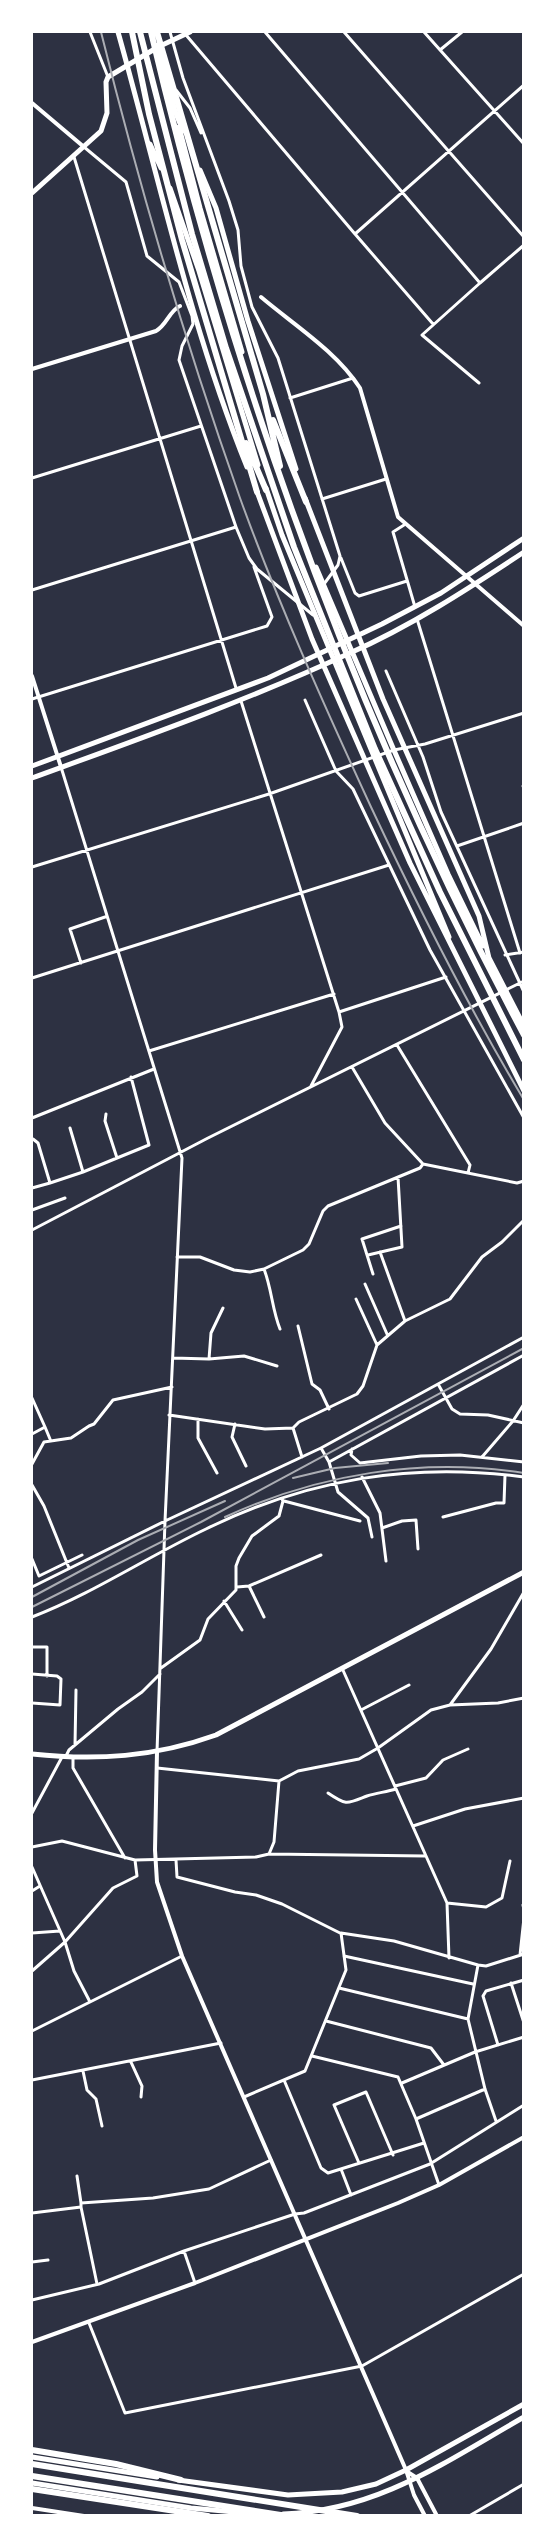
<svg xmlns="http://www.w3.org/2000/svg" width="555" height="2547" font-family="'Asap Condensed',sans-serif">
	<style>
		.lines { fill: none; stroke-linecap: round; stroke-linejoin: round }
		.minor { stroke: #fff; stroke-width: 3 }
		.tertiary { stroke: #fff; stroke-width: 4 }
		.primary { stroke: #fff; stroke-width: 5 }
		.trunk { stroke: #fff; stroke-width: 5 }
		.motorway { stroke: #fff; stroke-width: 6 }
		.rail { stroke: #abadb3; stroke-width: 2 }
	</style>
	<rect width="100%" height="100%" fill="#2d3142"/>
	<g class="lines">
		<path class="minor" d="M90,32L108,77
			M170,32L183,78L229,201L238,230L241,266L252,307L278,358L340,556L338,565L324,584
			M265,32L480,283L422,335L479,383
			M344,32L524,237
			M424,32L524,144
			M186,35L355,234L524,85
			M440,50L462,32
			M176,90L190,108L201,133
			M84,147L126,182L147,256L179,282L192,316L193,324L182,346L179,360L236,527L249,558L257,569L313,615
			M74,157L236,688
			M355,234L433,324
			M480,283L524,245
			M290,398L353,378
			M32,478L201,426
			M322,499L386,479
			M404,525L393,532L415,607
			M341,558L355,593L359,596L407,581
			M32,590L236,527
			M417,619L520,953
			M386,671L423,757L441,812L524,992
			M32,699L267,626L272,617L254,567
			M305,700L336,771L353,789L430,950L524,1118
			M241,701L339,1012L446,977
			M61,767L182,1158L165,1521L157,1752
			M523,786H524
			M457,846L524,823
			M32,867L269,794L394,750L425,744L524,713
			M505,955L524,952
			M81,963L70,929L105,917
			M32,978L389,865
			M397,1045L470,1165L468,1173
			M149,1051L334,994
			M352,1067L385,1123L423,1164L517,1183L524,1181
			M311,1086L342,1027L339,1012
			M106,1114L105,1121L117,1158L149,1145L131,1077
			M32,1118L154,1069
			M70,1128L83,1172L117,1158
			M33,1139L38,1143L50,1183L83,1172
			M32,1188L50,1183
			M32,1210L65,1198
			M32,1230L208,1138L524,981
			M380,1252L405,1321
			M368,1255L402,1247L398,1177
			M177,1257H200L234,1270L250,1272L264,1269L303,1250L309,1244L323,1211L328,1206L420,1168L423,1164
			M264,1269C272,1290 272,1309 280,1329
			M373,1274L362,1239L401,1226
			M365,1284L387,1334
			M356,1299L377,1345
			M298,1326L312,1384L320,1390L329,1409
			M173,1358L209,1359L244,1356L277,1366
			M209,1359L211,1333L223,1308
			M438,1384L452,1409L460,1414L488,1415L524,1423
			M32,1398L45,1427
			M169,1415L265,1429L293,1428L299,1422L357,1394L363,1386L377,1345L405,1321L450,1299L482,1257L502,1242L524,1220
			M198,1419V1438L217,1473
			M235,1424L232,1437L246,1466
			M293,1428L302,1457
			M32,1434L45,1427L50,1439
			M321,1448L329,1462L338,1492L368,1518L372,1537
			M352,1449L351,1455L360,1463L421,1456L460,1455L524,1462
			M482,1457L513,1421L524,1404
			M329,1462L524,1355
			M32,1464L44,1442L71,1438L89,1426L94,1424L113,1400L172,1387
			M362,1477L380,1513L386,1561
			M32,1485L44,1506L69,1568
			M284,1501L360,1521
			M443,1517L496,1503H504L505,1475
			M382,1528L402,1521L416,1520L418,1549
			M32,1559L39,1576L82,1555
			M249,1586L264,1617
			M32,1587L165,1521L321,1448L524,1337
			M237,1587L249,1586L321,1555
			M224,1601L242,1630
			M32,1617C92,1594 147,1557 206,1529C308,1479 411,1462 524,1477
			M32,1647H47V1676
			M161,1668L200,1640L208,1619L236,1590V1566L239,1558L252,1536L279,1516L283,1501L282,1499
			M342,1668L447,1903L449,1958
			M32,1674L57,1676L61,1679L60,1705L32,1703
			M450,1705L491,1649L524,1592
			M361,1710L409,1685
			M75,1745L76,1690
			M66,1756L69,1750L118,1709L142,1692L160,1674
			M73,1758V1768L125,1858
			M157,1768L279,1781L298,1771L359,1759L378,1748L431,1710L450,1705L498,1703L524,1698
			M395,1786L426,1778L443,1760L468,1749
			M328,1793C347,1806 347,1804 367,1796C376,1793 386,1792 396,1789
			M32,1813L62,1757
			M413,1826L465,1809L524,1798
			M32,1847L62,1841L135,1860L256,1857L269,1854L425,1856
			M269,1854L274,1842L279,1781
			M176,1860L177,1877L235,1892L256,1895L282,1904L342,1934
			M32,1867L65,1942L74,1971L89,2000
			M32,1891L40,1886
			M447,1903L486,1907L502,1898L510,1861
			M523,1905L524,1910
			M32,1933L60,1931
			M520,1955L524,1918
			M344,1956L473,1984
			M478,1965L486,1966L524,1954
			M32,1971L65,1942L113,1888L137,1876L135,1860
			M511,1983L524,2023
			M339,1988L468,2019
			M326,2021L431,2048L444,2065
			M32,2031L182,1956
			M498,2045L483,1996L486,1991L524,1980
			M312,2056L398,2077L416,2119L439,2185
			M131,2062L142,2086L141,2097
			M83,2071L87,2090L96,2099L102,2126
			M32,2080L221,2043
			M284,2080L321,2168L328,2173L424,2143
			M402,2083L475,2052L524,2037
			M244,2097L305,2071L346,1970L341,1933L394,1941L478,1965L468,2019L485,2089L496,2121
			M416,2119L485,2089
			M359,2163L334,2105L366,2092L393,2155
			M341,2169L351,2195
			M77,2176L81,2203
			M81,2207L97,2284
			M32,2213L81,2207V2203L153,2198L209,2189L271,2160
			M184,2251L195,2283
			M32,2262L48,2260
			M32,2300L99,2284L184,2251L295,2214L304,2213L430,2164L524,2105
			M89,2323L125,2413L362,2366L524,2274
			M469,2516L524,2484"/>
		<path class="tertiary" d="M32,103L84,147
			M261,297C294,325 336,351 360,388L398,517L524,626
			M32,369L156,331C167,325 169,311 180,306
			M32,676L61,767
			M157,1752L155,1850L157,1882L182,1956L406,2470L414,2495L425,2516
			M32,2342L195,2283L398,2203L439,2185L524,2137
			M406,2471L417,2478L437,2516
			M32,2508L84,2516"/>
		<path class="primary" d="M32,193L101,131L107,113L106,82L108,77L158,47L190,32
			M32,1754C96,1761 155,1757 216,1735L524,1572
			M32,2457L157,2477
			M178,2480L288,2495L342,2492L376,2484L406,2470L524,2404
			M32,2483L191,2508L256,2514
			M283,2514C377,2511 445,2462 524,2417"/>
		<path class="trunk" d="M118,32C159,178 190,326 247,467
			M158,45L175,111L183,131
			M179,127L200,208L242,352
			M150,144L161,168
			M200,170L216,208L248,321L296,469
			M170,188L199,271L258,465
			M266,488L282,535L449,937
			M256,489L312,639L410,863L524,1091
			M305,498L383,699L479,916L489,958L524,1026
			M316,567L393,748L448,874L483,946
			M32,766L268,678L382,624L441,593L524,538
			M32,778C139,739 246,701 350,653C411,626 468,589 524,552"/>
		<path class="motorway" d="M132,32L149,114L182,240L257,492
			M140,32L192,234L226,348L294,547L375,749L440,892L524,1060
			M151,32C233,380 355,719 524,1035
			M157,32L263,394L280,466
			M273,420L306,502
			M246,443L266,490
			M32,2450L116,2464L181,2480
			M32,2464L357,2516
			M32,2476L287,2516
			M32,2489L208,2516"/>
		<path class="rail" d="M101,32C140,189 186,345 240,498C278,603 324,705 371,807C418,907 467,1005 524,1100
			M293,1478L335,1468L388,1463
			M225,1517C318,1474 422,1457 524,1473
			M32,1597L138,1540L225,1501
			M32,1607L201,1522L524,1348"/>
	</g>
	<rect width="555" height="2547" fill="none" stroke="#ffffff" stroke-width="66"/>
</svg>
